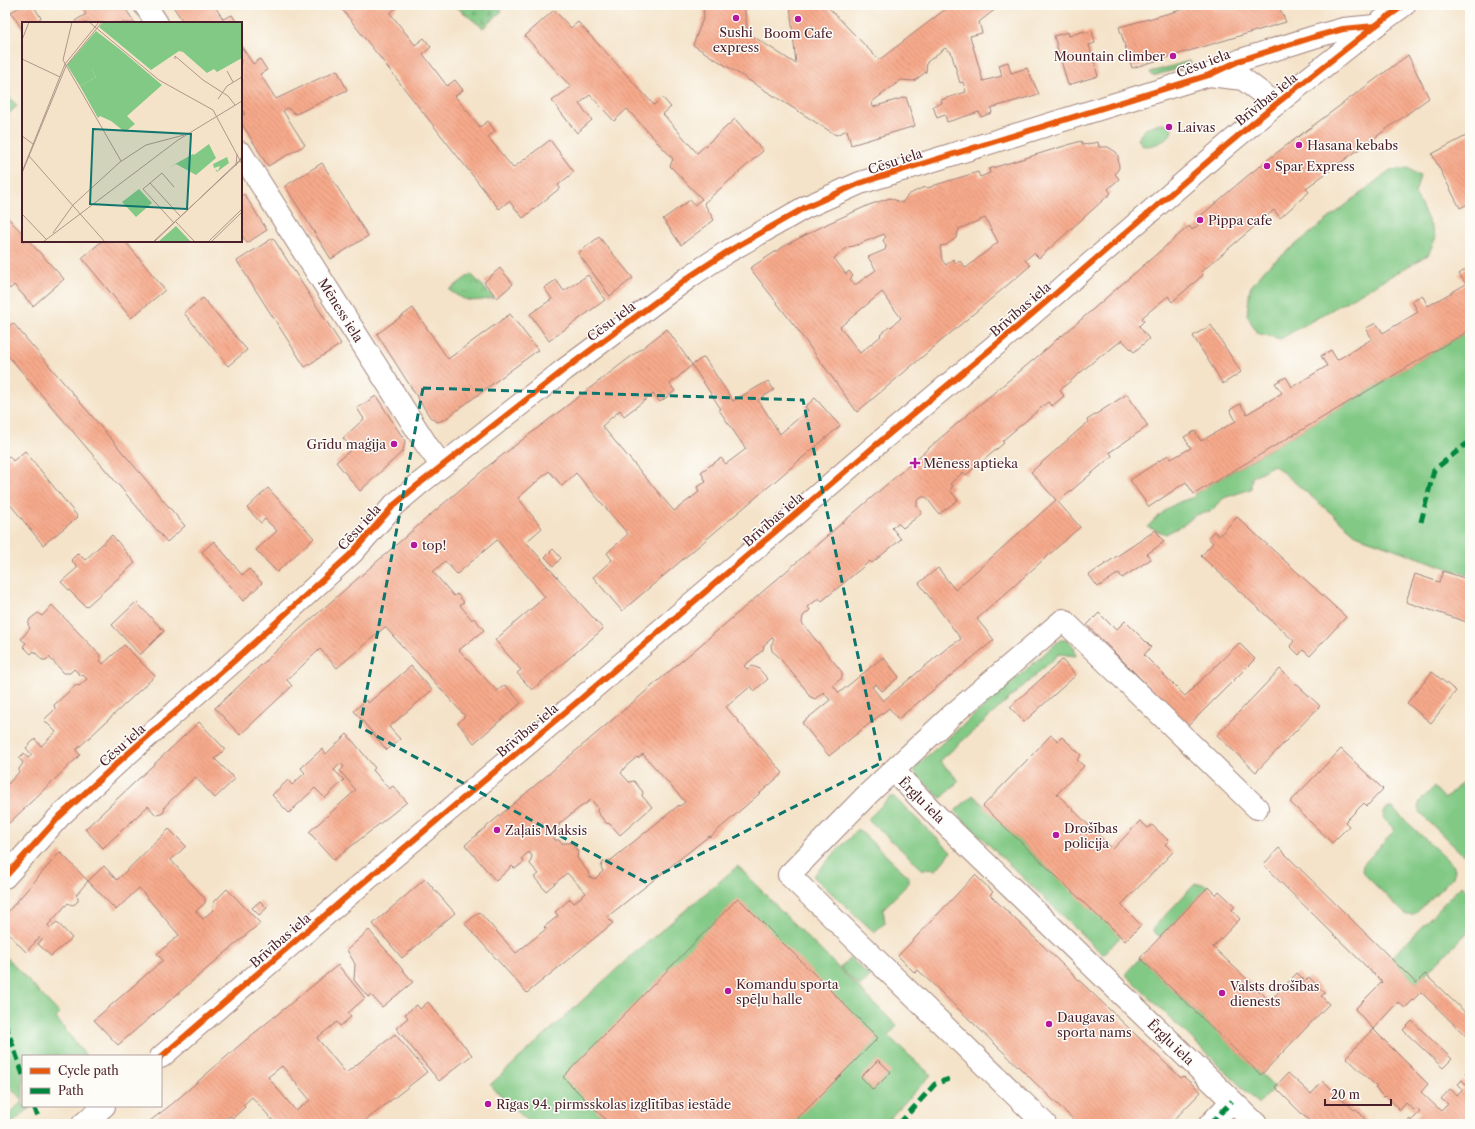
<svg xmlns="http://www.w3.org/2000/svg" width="1475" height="1129" font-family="'Libre Caslon Text',serif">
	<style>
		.grass { fill: #82c985; stroke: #667458 }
		.cemetery { fill: url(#cemetery-stones); stroke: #667458 }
		.park { fill: url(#park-crowns); stroke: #667458 }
		.building { fill: url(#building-back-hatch); fill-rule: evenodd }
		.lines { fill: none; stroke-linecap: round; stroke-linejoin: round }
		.minor-casing { stroke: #9f817a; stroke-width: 24 }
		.highway-casing { stroke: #9f817a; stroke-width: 24 }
		.minor { stroke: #fff; stroke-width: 22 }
		.highway { stroke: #fff; stroke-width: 22 }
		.quiet { stroke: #00873e; stroke-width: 5; stroke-dasharray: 10 5; stroke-linecap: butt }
		.cycleway-casing { stroke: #fdfcf7; stroke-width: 8 }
		.cycleway { stroke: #e8590c; stroke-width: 6 }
		.marked { fill: none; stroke: #0f766e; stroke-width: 3; stroke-dasharray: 8 5; stroke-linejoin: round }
		.poi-dot { fill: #b5179e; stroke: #fdfcf7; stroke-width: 1.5 }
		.labels { text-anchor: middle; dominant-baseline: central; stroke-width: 3; stroke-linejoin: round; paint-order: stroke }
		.poi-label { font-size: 13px; fill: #4a1f2b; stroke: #fdfcf7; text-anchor: start }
		.street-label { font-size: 13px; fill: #4a1f2b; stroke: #fdfcf7 }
		.inset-road { fill: none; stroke: #b0958a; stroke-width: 1 }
		.view { fill: #0f766e; fill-opacity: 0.15; stroke: #0f766e; stroke-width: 2 }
		.inset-edge { fill: none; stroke: #4a1f2b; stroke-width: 2 }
	</style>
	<defs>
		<pattern id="cemetery-stones" width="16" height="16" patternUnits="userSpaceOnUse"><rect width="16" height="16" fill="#82c985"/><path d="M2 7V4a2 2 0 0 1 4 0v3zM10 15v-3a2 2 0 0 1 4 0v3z" fill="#72ac73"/></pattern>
		<pattern id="park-crowns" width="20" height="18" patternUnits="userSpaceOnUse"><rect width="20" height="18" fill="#82c985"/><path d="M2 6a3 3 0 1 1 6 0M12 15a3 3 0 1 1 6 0" fill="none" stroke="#72ac73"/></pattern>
		<pattern id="building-back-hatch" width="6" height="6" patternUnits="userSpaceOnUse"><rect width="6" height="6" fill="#f6a98b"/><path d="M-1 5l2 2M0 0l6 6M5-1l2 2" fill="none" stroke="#d49178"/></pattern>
	</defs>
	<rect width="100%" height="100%" fill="#fdfcf7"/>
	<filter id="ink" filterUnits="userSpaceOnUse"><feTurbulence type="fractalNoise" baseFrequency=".025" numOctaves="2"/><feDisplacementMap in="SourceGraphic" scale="8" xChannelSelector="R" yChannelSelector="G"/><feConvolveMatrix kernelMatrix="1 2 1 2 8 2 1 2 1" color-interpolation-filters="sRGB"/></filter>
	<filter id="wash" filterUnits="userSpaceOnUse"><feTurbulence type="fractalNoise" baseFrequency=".012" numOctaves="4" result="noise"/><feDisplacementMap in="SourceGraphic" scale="16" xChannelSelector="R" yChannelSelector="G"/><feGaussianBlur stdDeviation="0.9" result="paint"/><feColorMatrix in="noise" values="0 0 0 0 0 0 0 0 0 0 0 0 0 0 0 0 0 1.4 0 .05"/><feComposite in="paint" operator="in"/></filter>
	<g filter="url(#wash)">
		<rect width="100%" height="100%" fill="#f4e3c9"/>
		<path class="grass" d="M1190,61L1191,65L1153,76L1150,73L1151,72Z
			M5,92L17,106L5,117Z
			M1162,123L1171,125C1177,138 1152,149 1141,145V142L1138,140C1142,129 1150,125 1162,123Z
			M1408,168L1420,176L1415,193L1436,237L1428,255L1280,339L1257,333L1247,315L1250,288L1265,269L1390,170Z
			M1470,330V576L1358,536L1274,465L1252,477L1251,489L1224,498L1210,512L1195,515L1185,524L1166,534L1147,527C1164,511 1171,503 1195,497L1194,494Z
			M1060,640H1068L1074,647L1076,656L1059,654L940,761L959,781L943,797L940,798L916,774L914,771L915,767Z
			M1470,775V855L1462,854L1422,815L1418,808L1420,801L1434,787L1445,799Z
			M973,795L1121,936L1104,954L1101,953L956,813V810Z
			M890,797H894L951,852L936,870L922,869L868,819Z
			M1387,808H1392L1453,865L1455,870L1453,877L1414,915H1407L1403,912L1364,874L1362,871L1363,865L1393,832V828L1383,818L1384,812Z
			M858,829L909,877V883L883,909L885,923L874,932L813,876Z
			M738,866L782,912L897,1026L888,1036L931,1075L884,1124H531L490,1085L631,956Z
			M1195,884H1204L1208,887L1160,937L1153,931V928Z
			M1462,885L1470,893V930L1416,983L1390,959Z
			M5,956L60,1014L56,1018L86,1056H23V1101L5,1081Z
			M850,958L870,976L860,987L840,968Z
			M1140,958L1275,1087L1260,1103H1258L1127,976L1126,973Z
			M23,1101V1106H32L11,1124H5V1117Z"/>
		<path class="cemetery" d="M454,5H497L502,11L483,28Z"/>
		<path class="park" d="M471,274L494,298C472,302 467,303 449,290Z"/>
		<g id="blocks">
			<path class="building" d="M23,5H33L41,18L33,23H23V31L11,12Z
				M81,5H123L135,23H76L75,21L86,14Z
				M172,5H214L223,19L232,15L237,23H184Z
				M346,5H397L398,6L390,13L415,45L424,38L431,47L423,54L447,86L455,80L463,90L455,96L480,127L488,121L495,131L488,137L513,168L550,140L574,172L558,185L560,188L523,218L509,201L499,209L341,8Z
				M703,5H744L748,33L796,64L790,5H826L879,60L951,5H994L997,8L979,22L982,33L970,36L983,81L1002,76L999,65L1008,62L1011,73L1027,68L1039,94L991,108L992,113L981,117L979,112L947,122L945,115L937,118L933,106L942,103L941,100L966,92L963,82L960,83L951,52L945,48L927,62L926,72L914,81L901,80L872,102L873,107L906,97L915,126L851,145L847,130L836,135L693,45L704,16Z
				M1199,5H1278L1286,22L1132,68L1119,27Z
				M1304,5H1314L1306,10Z
				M554,10L571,28L578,22L654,105L662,97L671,107L663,114L697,153L735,119L763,151L704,203L714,220L681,245L663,219L690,200L694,205L702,199L670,166L673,159L627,109L614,121L590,95L579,104L592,120L577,133L552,101L571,87L525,36Z
				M1084,31L1085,33L1092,31L1095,43L1089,45L1098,76L1068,85L1054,36L1068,32L1069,36Z
				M241,46L253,64L260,59L267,70L260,74L276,99L337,70L347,90L296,114L287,108L283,111L305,145L268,166L241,122V116L245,114L241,108Z
				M1408,55L1429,98L1306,188L1309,192L1280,218L1274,210L1201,272L1203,275L1172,302L1168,296L1145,315L1142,318L1144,321L1139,326L1149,339L1134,352L1122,340L1102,356L1101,355L1060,390L1064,396L1052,406L1048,402L1002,441L1004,443L966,475L963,472L950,484L953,486L950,490L958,500L939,514L926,497H922L917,501V506L921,512V514L903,528L898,523L892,528L901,539L872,563L870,561L822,601L819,598L808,607L810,610L803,616L802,623L842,672V678L833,685L839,693L883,657L899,677L882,691L876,684L872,687L883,701L947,648L961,639L919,583L938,568L955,590L1056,500L1031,472L1088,422L1087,420L1127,394L1148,426L1110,452L1112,456L1058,502L1080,527L977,619L994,640L898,719L889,708L829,756L802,723L830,700L823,692L815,699L809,696L806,690L777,655L772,651L771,645L774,640L772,638L764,645L763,650L744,666L747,669L752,666L758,668L768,679L754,691L751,686L726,707L783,773L710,837L709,836L607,917L613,923L527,993L465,924L479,912L516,953L546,929L544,927L558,916L555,912L570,899L574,903L586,893L567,873L546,891L534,877L539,874L530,864L532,856L529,852L522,858L524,862L516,868H514L512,866L496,881L465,845L724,625L966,416L1050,346L1061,335L1062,336L1189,226L1192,230L1196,227L1200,223L1197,219L1246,177L1279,151ZM643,754L685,802L680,806L679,805L610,861L603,862L601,867L603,871L595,879L589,877L588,872L577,858L578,852L572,843H561L559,840H555L553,837L549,835L551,832L557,829L560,823L579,808L591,800L598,808L597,811L598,813L606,823L610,824L620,835L652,807L642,796L643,792L634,781L629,782L621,773L625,767L637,757L638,758Z
				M1470,134V203L1460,208L1432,154Z
				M1081,141L1083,145L1098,142L1099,147H1108L1116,152L1118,156L1119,168L1115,174L1119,179L1108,189L1111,193L1039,258L1034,253L1025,260L1030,266L857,412L797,329L750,268L786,245L829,223L869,205L890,198L902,203L908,195L922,188L932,187V186L978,172L980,177L990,173L989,169ZM985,218L998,242L966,268L960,261L956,263L953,259L946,265L942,260L940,246L946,245L956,238L959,229ZM884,234L886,237L883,240L886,246L885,250L868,257L876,270L855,285L850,279L853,276L849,271L846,274L834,258L848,247L854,246ZM882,292L901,318L891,327L890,326L880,335L881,336L860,353L840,327Z
				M322,163L368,236L331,259L285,186Z
				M244,194L267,230L247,243L241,234V196Z
				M7,217L23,234V241H29L64,279L33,306L14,285L10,289L5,283V219Z
				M599,237L633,278L610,296L578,253Z
				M273,238L341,344L305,367L237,261Z
				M102,241H125L165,290L131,318L82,258Z
				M1469,267L1470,330L1194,494L1186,482L1149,507L1130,480L1168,455L1171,459L1191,448L1184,437L1195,431L1201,441L1236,421L1230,410L1240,404L1247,414L1282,393L1275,383L1286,377L1292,387L1327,366L1321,356L1331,350L1337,360L1372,339L1366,328L1376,323L1383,333L1418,312L1412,301L1422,295L1428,306L1466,284L1459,274Z
				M500,268L513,284L497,298L484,282Z
				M588,275L605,300L549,341L530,314L552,299L544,288L556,280L564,291Z
				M203,298L247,350L228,366L184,313Z
				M413,308L448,359L510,314L538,350L444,420L437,422L430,417L377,334Z
				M13,323L185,526L167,542L5,352V330Z
				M1211,325L1241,372L1223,384L1193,336Z
				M667,329L692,365L670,384L675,391L660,402L653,394L624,416L620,410L602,426L674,511L699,492L697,487L706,482L701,472L721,458L726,464L746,449L719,410L721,409L692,365L704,357L733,401L768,381L774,390L758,400L780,434L808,410L805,407L815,398L840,426L622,611L593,577L612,560L607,553L628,534L576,473L562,486L549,471L518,498L542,528L526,542L603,629L532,690L517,673L521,670L495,640L545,597L497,540L457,574L445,561L433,572L454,596L457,594L464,602L460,605L472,620L474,618L484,630L459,650L497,691L505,685L521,703L474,743L458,723L465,716L385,627L337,668L320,649L287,680L292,686L240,735L215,708L301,628L436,510L487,467Z
				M376,396L405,441L403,451L360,491L336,462L352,449L343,438L364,419L357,408Z
				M25,451L78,517L43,545L5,498V459L9,456L13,461Z
				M268,488L314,538L277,572L256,550L277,531L265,519L261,523L247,508Z
				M1237,517L1346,617L1310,656L1303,650L1299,655L1290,646L1294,641L1201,556L1213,543L1208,538L1214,531L1219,536Z
				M1156,530L1164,542L1147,554L1151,559L1122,578L1119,573L1098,587L1089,575Z
				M112,535L135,563L86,607L61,582L78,567L71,560L78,553L85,560Z
				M214,541L242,575L249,569L262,583L243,601L202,552Z
				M553,549L561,558L554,566L545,557Z
				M1443,571L1470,580V623L1406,602L1415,574L1439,582Z
				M136,602L164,631L140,655L112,625Z
				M52,605L100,655V660L103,664L124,645L155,676L76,750L80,755L5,827V781L8,784L19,772V769L23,763L19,758L24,753L28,758L32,755L26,748L35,739L41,746L56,732L44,720L55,709L54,705L76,685L79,686L87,679L83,675L81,676L74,669L70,673H64L49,657L46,660H42L34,651L31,654L23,646L26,643L21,639L30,628L28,625L30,619L38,613L42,616Z
				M1099,613L1116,630L1125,621L1151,647L1144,655L1185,696L1239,643L1255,659L1188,726L1087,625Z
				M1062,660L1076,675L1024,722L1010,707Z
				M411,666L432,690L389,727L400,739L387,750L354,711L366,700L368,703Z
				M1280,669L1320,706L1256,772L1217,735Z
				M1432,672L1456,691L1431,723L1407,703Z
				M199,722L225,749L215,759L235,779L215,798L195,777L165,806L164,812L161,814L156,815L148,806L103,848L85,829Z
				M347,734L375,768L373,770L389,789L393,786L407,802L334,860L309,832L356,790L340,771L344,767L341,763L334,770L344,780L325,798L315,788L289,813L272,795L288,780L292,785L305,773L301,768L322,749L326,754Z
				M1051,735L1058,741L1062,737L1081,755L1077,760L1084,766L1057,794L1113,849L1140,821L1148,828L1152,825L1169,841L1165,844L1173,852L1121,905L1141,925L1125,941L1106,922L1105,923L983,806Z
				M1341,749L1383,789L1367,806L1364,803L1345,822L1349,826L1332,843L1290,802Z
				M169,829L186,846L171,860L205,899V903L196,911L203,919L213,910L214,902L227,889L260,923L118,1045L94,1020L163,960L157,954L179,935L139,888L116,910L88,881L104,866L117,880Z
				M1279,848L1416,983L1425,974L1470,1017V1040L1421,992L1405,1008L1398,1002L1373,1029L1428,1084L1421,1092L1441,1111L1448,1104L1441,1099L1450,1089L1457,1095L1463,1089L1458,1084L1462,1080L1466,1085L1470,1081V1120L1466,1124H1405L1410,1119L1411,1121L1420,1112L1417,1109L1414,1110L1406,1103L1400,1110L1386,1096L1384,1097L1375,1088L1377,1087L1346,1057L1373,1029L1355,1009L1382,982L1263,865Z
				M60,852L88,881L76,895L78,897V901L75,904L72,905L68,903L48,925L50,928L57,922L72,938L51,956L38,944L42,939L40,937L26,952L5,930V915Z
				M975,875L993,892L990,895L1181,1078L1183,1076L1201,1092L1170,1124H1078L918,970L915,973L898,956Z
				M425,879L455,913L402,958L373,924Z
				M1208,887L1216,895L1219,891L1235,906L1232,910L1240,919L1213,947L1270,1001L1297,973L1305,981L1309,977L1325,993L1321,996L1329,1004L1261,1075L1140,958Z
				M738,898L878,1038L792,1124H610L563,1077Z
				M260,901L267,908L259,915L252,908Z
				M369,930L413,982L382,1007L371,995L368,997L354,980L355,964L347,950Z
				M338,965L365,998L348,1013L351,1017L340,1026L337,1022L317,1038L346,1073L395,1034L427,1072L361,1124H276L252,1097L243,1105L245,1107L233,1118L230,1116L221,1124H146L172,1104L241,1044ZM282,1066L310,1100L296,1111L268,1077Z
				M428,1002L472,1055L439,1081L396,1028L408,1018L405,1014L417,1005L420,1009Z
				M1412,1021L1452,1059L1443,1068L1403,1030Z
				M878,1060L891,1072L873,1090L861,1077Z
				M1470,1068V1077L1466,1073Z
				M1288,1073L1311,1094L1323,1081L1354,1110L1356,1109L1360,1113L1369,1124H1312L1275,1087Z"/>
		</g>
	</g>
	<g filter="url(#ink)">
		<use href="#blocks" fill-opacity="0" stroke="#9f817a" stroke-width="1"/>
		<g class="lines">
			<defs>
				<path id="minor" d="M145,5L157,23
					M1209,75L1243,79L1276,104
					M241,153L426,444L442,466
					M894,771L938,817L1256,1124
					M5,877L60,816L123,758L234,661L352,553L394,505L419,484L564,370L692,275L727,252L804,208L860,183L1209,75L1241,60L1314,37L1343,29L1375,26
					M1045,1124L789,875L868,794L952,715L1063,620L1257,808
					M1210,1124L1232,1101"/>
				<path id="highway" d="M161,1057L345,898L576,703L876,445L1016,328L1227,145L1276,104L1375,26L1404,5
					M83,1124L104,1106"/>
			</defs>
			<use href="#minor" class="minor-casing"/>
			<use href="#highway" class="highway-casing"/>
			<use href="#minor" class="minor"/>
			<use href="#highway" class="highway"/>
			<path class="quiet" d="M1421,522L1434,470L1470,441
				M5,1023L23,1075
				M34,1106L39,1120
				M899,1124L935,1084L949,1079
				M1210,1124L1232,1101"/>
			<defs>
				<path id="cycleway" d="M5,877L60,816L123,758L234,661L352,553L394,505L419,484L564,370L692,275L727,252L804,208L860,183L1209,75L1241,60L1314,37L1343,29L1375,26
					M161,1057L345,898L576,703L876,445L1016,328L1227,145L1276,104L1375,26L1404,5"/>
			</defs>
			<use href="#cycleway" class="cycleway-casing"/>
			<use href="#cycleway" class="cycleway"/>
		</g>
	</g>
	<path class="marked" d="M423,388L803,400L881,763L645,882L360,727Z"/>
	<g class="poi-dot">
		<circle cx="736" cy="18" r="4"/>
		<circle cx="798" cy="19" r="4"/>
		<circle cx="1173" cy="56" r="4"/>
		<circle cx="1169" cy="127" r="4"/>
		<circle cx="1299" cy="145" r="4"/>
		<circle cx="1267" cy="166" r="4"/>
		<circle cx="1200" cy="220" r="4"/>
		<circle cx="394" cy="444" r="4"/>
		<path d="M913 457h4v4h4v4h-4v4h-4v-4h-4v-4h4z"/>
		<circle cx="414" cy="545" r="4"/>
		<circle cx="497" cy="830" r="4"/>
		<circle cx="1056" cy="835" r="4"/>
		<circle cx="728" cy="991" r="4"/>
		<circle cx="1222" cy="993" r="4"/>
		<circle cx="1049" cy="1024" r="4"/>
		<circle cx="488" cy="1104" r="4"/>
	</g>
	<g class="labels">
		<g class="poi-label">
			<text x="736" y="32" text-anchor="middle">Sushi<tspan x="736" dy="15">express</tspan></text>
			<text x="798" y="33" text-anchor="middle">Boom Cafe</text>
			<text x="1165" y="56" text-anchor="end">Mountain climber</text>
			<text x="1177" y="127">Laivas</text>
			<text x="1307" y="145">Hasana kebabs</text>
			<text x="1275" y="166">Spar Express</text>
			<text x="1208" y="220">Pippa cafe</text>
			<text x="386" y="444" text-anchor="end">Grīdu maģija</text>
			<text x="923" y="463">Mēness aptieka</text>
			<text x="422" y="545">top!</text>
			<text x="1064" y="828">Drošības<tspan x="1064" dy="15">policija</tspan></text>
			<text x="505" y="830">Zaļais Maksis</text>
			<text x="736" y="984">Komandu sporta<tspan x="736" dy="15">spēļu halle</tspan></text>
			<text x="1230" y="986">Valsts drošības<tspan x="1230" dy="15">dienests</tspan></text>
			<text x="1057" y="1017">Daugavas<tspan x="1057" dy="15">sporta nams</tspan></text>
			<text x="496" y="1104">Rīgas 94. pirmsskolas izglītības iestāde</text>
		</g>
		<g class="street-label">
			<text transform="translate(1203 63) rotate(-21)">Cēsu iela</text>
			<text transform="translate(1266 99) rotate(-39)">Brīvības iela</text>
			<text transform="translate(895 161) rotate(-18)">Cēsu iela</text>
			<text transform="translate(1020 309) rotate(-41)">Brīvības iela</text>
			<text transform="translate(341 310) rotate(58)">Mēness iela</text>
			<text transform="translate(611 321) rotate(-37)">Cēsu iela</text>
			<text transform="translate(773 519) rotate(-41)">Brīvības iela</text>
			<text transform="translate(359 527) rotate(-48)">Cēsu iela</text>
			<text transform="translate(527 730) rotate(-40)">Brīvības iela</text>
			<text transform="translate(122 745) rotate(-42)">Cēsu iela</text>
			<text transform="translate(922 800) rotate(45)">Ērgļu iela</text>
			<text transform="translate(280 940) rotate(-41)">Brīvības iela</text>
			<text transform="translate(1171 1042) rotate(44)">Ērgļu iela</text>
		</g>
	</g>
	<g transform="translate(22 22)">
		<rect width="220" height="220" fill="#f4e3c9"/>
		<path d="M187,122L194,136L174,153L154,142L146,146L171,132L175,135L172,133ZM205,135L207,141L195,150L193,147L196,149L198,144L192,146L191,142ZM117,167L130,181L114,195L100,180ZM154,204L169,220H136Z" fill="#82c985"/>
		<path d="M100,29L140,63L105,94L113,102L103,110L89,99L78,94L76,96L58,64L74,55L70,48Z" fill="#82c985"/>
		<path d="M81,0H219L220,36L195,50L192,47L185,51L161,30L157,29L129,48L77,5ZM74,9L100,29L81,44L70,48L74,55L58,64L45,43Z" fill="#82c985"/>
		<path class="inset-road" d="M50,0L41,38L99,139M67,0L137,58L191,88L220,142M0,18L7,0M0,37L38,55M153,37V34L181,58L206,74L213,83M205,49L211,60M196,77L205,64L220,55M0,114L11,122M7,134L83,220M214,144L215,132M0,150L43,42L77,0M0,151L44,44L80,0M128,161L159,195M152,165L140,151L121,167L152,201M0,192L24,217M154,200L173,220M31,211L51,183L98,140L124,123L162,113M21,220L156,118L220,79M131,220L217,140L220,134M132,220L220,136M186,220L220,187M189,220L220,190"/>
		<path class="view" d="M71,107L169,112L165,187L68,182Z"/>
		<rect width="220" height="220" class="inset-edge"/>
	</g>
	<rect width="1475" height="1129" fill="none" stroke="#fdfcf7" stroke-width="20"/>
	<rect x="22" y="1055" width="140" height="52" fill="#fdfcf7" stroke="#b5a4a5"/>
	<rect x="30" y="1068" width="20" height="6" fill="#e8590c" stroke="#b5a4a5"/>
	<text x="58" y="1075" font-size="12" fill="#4a1f2b">Cycle path</text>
	<rect x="30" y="1088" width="20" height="6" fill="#00873e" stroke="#b5a4a5"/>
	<text x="58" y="1095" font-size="12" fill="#4a1f2b">Path</text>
	<path d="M1325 1099v6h66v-6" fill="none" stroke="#4a1f2b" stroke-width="2"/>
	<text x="1331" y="1099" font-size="12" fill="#4a1f2b" stroke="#fdfcf7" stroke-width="3" paint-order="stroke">20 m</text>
</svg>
